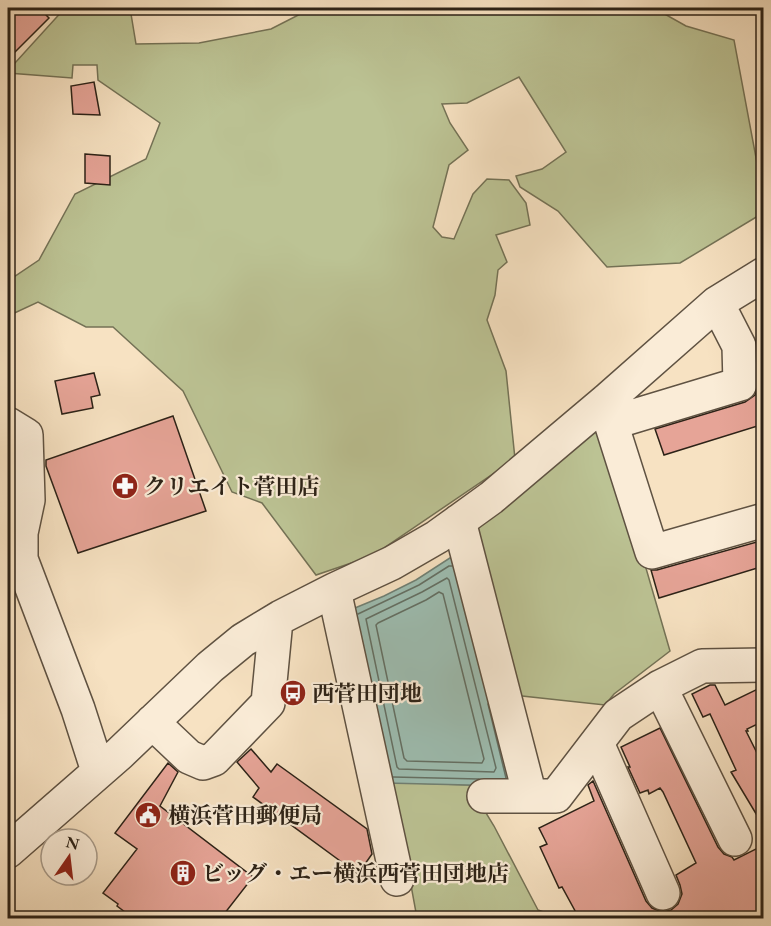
<svg xmlns="http://www.w3.org/2000/svg" width="771" height="926" font-family="'EB Garamond','Noto Serif JP',serif">
	<style>
		.green { fill: #bcc394; stroke: #747256; stroke-width: 1.5 }
		.water { fill: #9dbeb2; stroke: #708074; stroke-width: 1.5 }
		.lines { fill: none; stroke-linecap: round; stroke-linejoin: round }
		.shore { stroke: #647064; stroke-width: 1.5 }
		.building { fill: #e6a497; stroke: #2c2217; stroke-width: 1.5 }
		.minor-casing { stroke: #5f5242; stroke-width: 36 }
		.minor { stroke: #faecd7; stroke-width: 33 }
		.labels { text-anchor: middle; dominant-baseline: central; stroke-width: 4.5; stroke-linejoin: round; paint-order: stroke }
		.poi-label { font-size: 22px; font-weight: bold; fill: #2c2217; stroke: #faecd7; text-anchor: start }
	</style>
	<rect width="100%" height="100%" fill="#f7e2c2"/>
	<filter id="stains"><feTurbulence type="fractalNoise" baseFrequency=".00333" numOctaves="4"/><feColorMatrix values="0 0 0 0 .2 0 0 0 0 .09 0 0 0 0 .02 0 0 0 .5 -.17"/></filter>
	<radialGradient id="worn" r=".72"><stop offset=".6" stop-color="#630" stop-opacity="0"/><stop offset="1" stop-color="#630" stop-opacity=".3"/></radialGradient>
	<path class="green" d="M65,8H130L136,44L199,43L271,29L312,8H654L686,26L734,40L763,195V213L680,263L607,267L558,211L520,187L516,176L542,169L566,152L519,77L467,103L442,104L450,123L468,150L449,165L433,227L442,237L454,239L473,194L487,179L509,180L526,203L530,225L496,235L507,262L498,270L495,295L487,320L506,371L515,459L372,556L316,575L262,503L232,492L183,391L113,327H86L38,302L8,316V281L39,260L75,194L146,159L160,123L98,80L97,65H73L72,78L8,73V62L15,63Z
		M603,420L670,651L614,694L605,705L513,695L474,526Z
		M386,782L469,785L494,826L538,910L560,918H417L406,858Z"/>
	<path class="water" d="M456,554L514,786L386,783L350,610L384,596L416,580Z"/>
	<g class="lines">
		<path class="shore" d="M447,578L449,580L496,768L494,772L399,769L397,767L366,619L422,592Z
			M439,592L443,594L484,759L482,763L407,761L404,758L376,625L378,623L426,600Z
			M358,614L419,585L449,566H452
			M488,704L506,778
			M393,777L479,779"/>
	</g>
	<path class="building" d="M16,8H39L49,18L8,59V16Z
		M94,82L100,115L73,114L71,86Z
		M85,154L110,156V185L85,183Z
		M94,373L100,395L91,397L93,408L62,414L55,381Z
		M764,388V424L664,455L655,429L745,402L755,395L757,390Z
		M173,416L206,511L78,553L46,466V460Z
		M764,540V566L659,598L651,570H657Z
		M710,685H715L725,705L764,686V721L747,729L748,731H746L764,767V827L731,772L736,770L710,714L703,717L692,694Z
		M660,728L718,847L724,854L732,857L734,860L764,845V918H579L562,887L559,888L540,847L547,844L539,828L594,801L588,785L593,781L646,901L652,908L662,912L671,910L678,904L682,894L680,885L676,875L696,863L663,792L660,788L649,794L648,790L640,793L628,767H630L621,747Z
		M251,749L271,772L277,764L367,829L372,854L358,874L253,797L259,788L237,762Z
		M168,763L178,772L160,806L253,877L221,918H133L117,906L118,904L103,893L137,849L115,833Z"/>
	<g class="lines">
		<defs>
			<path id="minor" d="M607,400L611,423L652,552L764,520
				M611,423L740,384L739,346L717,303
				M8,424L26,435L28,500L21,533V559L78,709L98,771
				M459,521L530,796H556L618,715L660,687L702,666L764,665
				M334,590L397,879
				M660,687L735,839
				M152,722L189,757L203,763L214,759L268,703L276,620
				M597,743L663,893
				M484,796H530
				M8,851L119,754L210,667L243,640L281,617L334,590L392,563L437,537L491,498L607,400L717,303L764,274"/>
		</defs>
		<use href="#minor" class="minor-casing"/>
		<use href="#minor" class="minor"/>
	</g>
	<defs>
		<symbol id="pharmacy-disc" viewBox="-11 -11 22 22"><circle r="9.5" fill="#8f2418" stroke="#faecd7"/><path d="M-2-6h4v4h4v4h-4v4h-4v-4h-4v-4h4Z" fill="#fff"/></symbol>
		<symbol id="bus-disc" viewBox="-11 -11 22 22"><circle r="9.5" fill="#8f2418" stroke="#faecd7"/><path d="M-5-6H5V4H4V6H2V4H-2V6H-4V4H-5ZM-3.5-4V0h7V-4ZM-3.5 1.2v1.5H-2V1.2ZM2 1.2v1.5H3.5V1.2Z" fill="#fff"/></symbol>
		<symbol id="civic-disc" viewBox="-11 -11 22 22"><circle r="9.5" fill="#8f2418" stroke="#faecd7"/><path d="M-.6-6.5H3V-4.5H.6V-3L4-1V1h2V6H-6V1h2V-1L-.6-3ZM-1.2 2.5V6h2.4V2.5Z" fill="#fff"/></symbol>
		<symbol id="building-disc" viewBox="-11 -11 22 22"><circle r="9.5" fill="#8f2418" stroke="#faecd7"/><path d="M-4-6H4V6H1V3H-1V6H-4ZM-2.5-4.3h1.7v1.8h-1.7ZM.8-4.3h1.7v1.8H.8ZM-2.5-1h1.7V.8h-1.7ZM.8-1h1.7V.8H.8Z" fill="#fff"/></symbol>
	</defs>
	<g fill-rule="evenodd">
		<use href="#pharmacy-disc" x="110" y="471" width="30" height="30"/>
		<use href="#bus-disc" x="278" y="678" width="30" height="30"/>
		<use href="#civic-disc" x="133" y="800" width="30" height="30"/>
		<use href="#building-disc" x="168" y="858" width="30" height="30"/>
	</g>
	<g class="labels">
		<g class="poi-label">
			<text x="144" y="486">クリエイト菅田店</text>
			<text x="312" y="693">西菅田団地</text>
			<text x="168" y="815">横浜菅田郵便局</text>
			<text x="202" y="873">ビッグ・エー横浜西菅田団地店</text>
		</g>
	</g>
	<rect width="771" height="926" fill="none" stroke="#f7e2c2" stroke-width="30"/>
	<rect x="9" y="9" width="753" height="908" fill="none" stroke="#2c2217" stroke-width="3"/>
	<rect x="15" y="15" width="741" height="896" fill="none" stroke="#2c2217" stroke-width="1.5"/>
	<g transform="translate(69 857) rotate(14)"><circle r="28" fill="#faecd7" stroke="#a89b8a" stroke-width="1.5"/>
	<path d="M0-4.5L10 22L0 15L-10 22Z" fill="#8f2418"/>
	<text y="-9" font-size="16" font-weight="bold" text-anchor="middle" fill="#2c2217">N</text>
	</g>
	<rect width="100%" height="100%" filter="url(#stains)"/>
	<rect width="100%" height="100%" fill="url(#worn)"/>
</svg>
